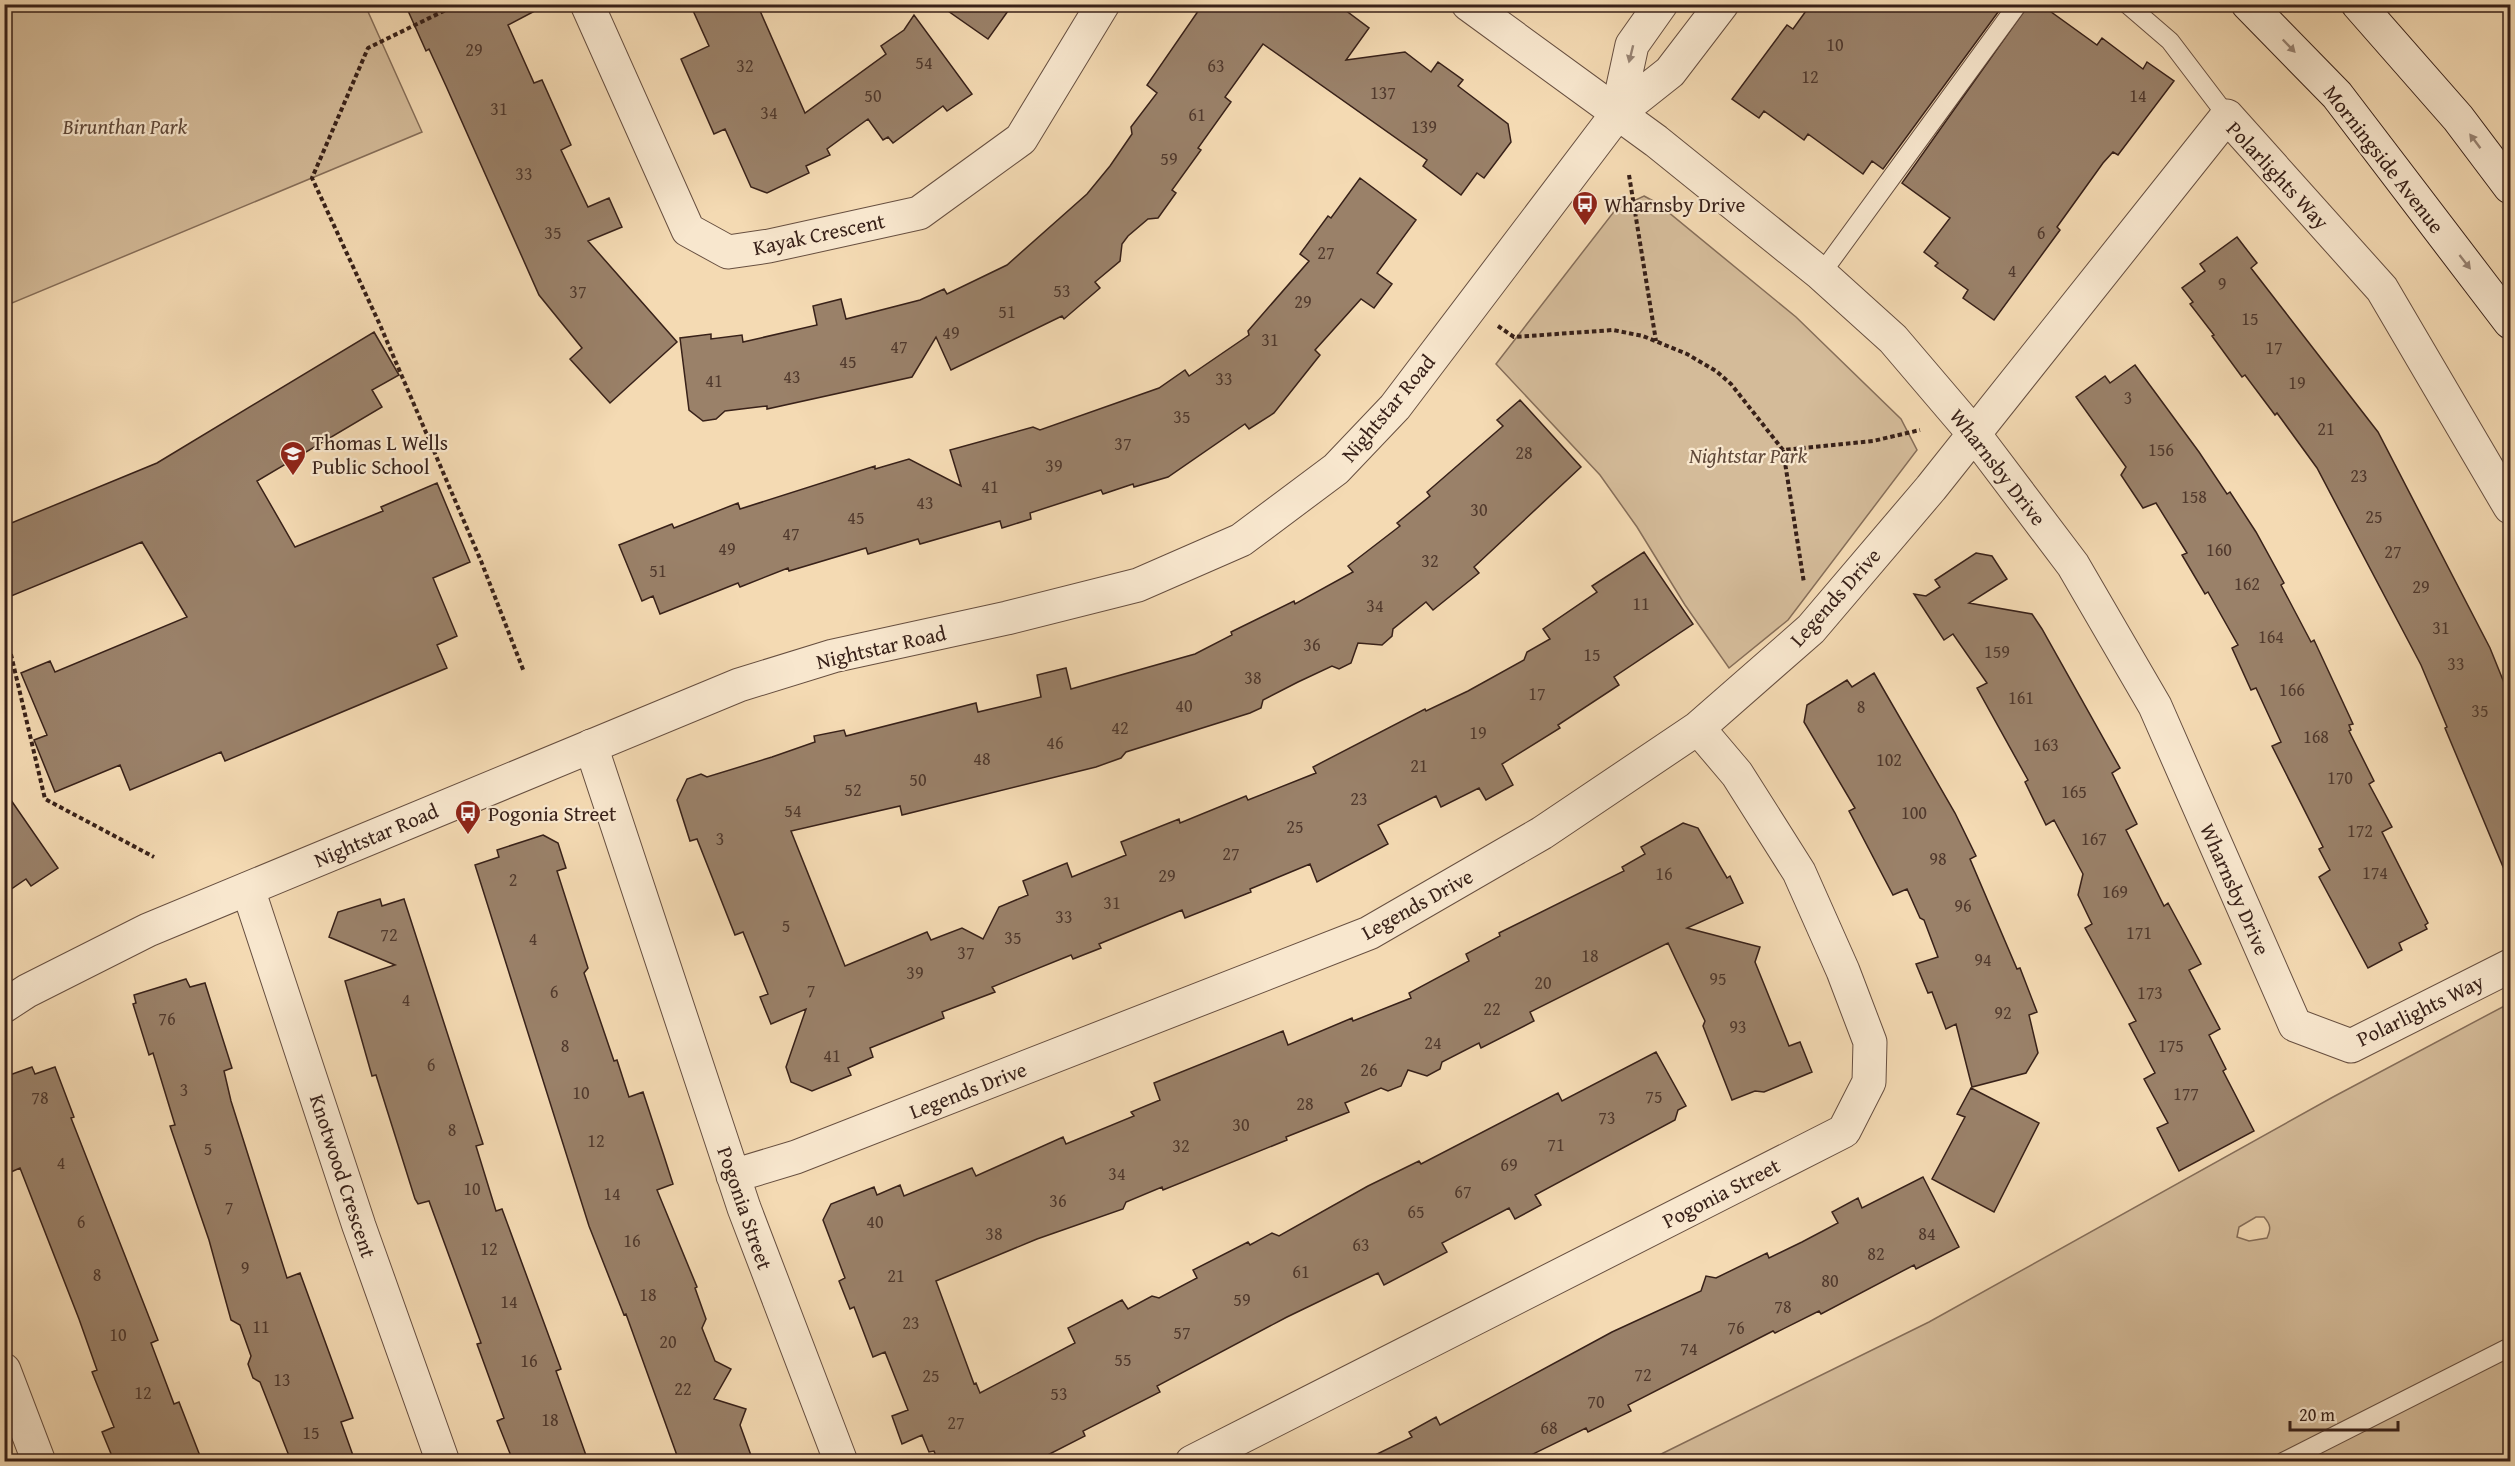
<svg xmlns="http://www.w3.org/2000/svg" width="2515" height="1466" font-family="'Gentium Book Plus',serif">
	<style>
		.green { fill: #d4bb99; stroke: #866e59; stroke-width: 1.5; fill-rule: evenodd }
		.building { fill: #9a8169; stroke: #382119; stroke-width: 1.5 }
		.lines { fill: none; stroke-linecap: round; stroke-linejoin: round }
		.service-casing { stroke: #674f40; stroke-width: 20 }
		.minor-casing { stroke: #674f40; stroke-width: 35 }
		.tertiary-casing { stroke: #674f40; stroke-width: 35 }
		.secondary-casing { stroke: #382119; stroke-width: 35 }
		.path { stroke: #382119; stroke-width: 4; stroke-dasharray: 4.5 3; stroke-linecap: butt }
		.service { stroke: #f8e7ce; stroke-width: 18 }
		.minor { stroke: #f8e7ce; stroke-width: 33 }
		.tertiary { stroke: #f8e7ce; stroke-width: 33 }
		.secondary { stroke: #f8e7ce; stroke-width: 33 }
		.oneway { fill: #988474 }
		.labels { text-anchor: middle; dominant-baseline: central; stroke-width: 4.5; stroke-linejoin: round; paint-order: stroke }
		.number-label { font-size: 18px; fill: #50392d }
		.park-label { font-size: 21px; font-style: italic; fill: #5f4839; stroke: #f8e7ce }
		.street-label { font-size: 21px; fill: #382119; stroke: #f8e7ce }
		.poi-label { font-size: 21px; fill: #382119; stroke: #f8e7ce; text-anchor: start }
	</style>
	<rect width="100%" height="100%" fill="#f4dab3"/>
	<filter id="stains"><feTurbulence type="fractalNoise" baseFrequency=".00333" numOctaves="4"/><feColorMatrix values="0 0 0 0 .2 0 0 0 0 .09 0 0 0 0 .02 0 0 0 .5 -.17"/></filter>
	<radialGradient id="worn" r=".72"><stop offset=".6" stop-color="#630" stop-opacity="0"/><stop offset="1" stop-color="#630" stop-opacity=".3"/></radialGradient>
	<path class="green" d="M4,5H365L422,132L5,306Z
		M1644,196L1657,203L1796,317L1901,419L1917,450L1788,620L1729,668L1685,605L1637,527L1600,475L1496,364L1616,209Z
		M2510,1003V1461L1645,1462L1929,1322L2333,1097ZM2256,1217H2264C2271,1225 2271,1229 2267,1238L2249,1241L2237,1237L2239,1227Z"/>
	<path class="building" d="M405,4H548L508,25L534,83L542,80L571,145L561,150L588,207L609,198L622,227L588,241L677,342L610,403L570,359L582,348L539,295L446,86L429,49L426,51Z
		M690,4H757L805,113L886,54L881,46L904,30L914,15L972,94L947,111L943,106L893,143L888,137L883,140L868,119L827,149L830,155L806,166L809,173L767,193L751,187L725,129L714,134L681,59L709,46Z
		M938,4H1013L988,39Z
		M1203,4H1337L1369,28L1346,60L1405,52L1431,72L1438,62L1463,80L1458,86L1508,124L1511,142L1484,178L1477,173L1461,195L1423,166L1427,160L1263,44L1225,97L1231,102L1198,148L1201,150L1172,190L1176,193L1158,218L1148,219L1128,236L1122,244L1120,261L1095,282L1100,288L1064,319L1062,316L951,370L936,337L912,377L767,409V406L725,411L716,419L703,421L689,410L680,338L711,334V339L742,335L743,342L817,325L813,306L841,299L846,319L920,300L944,289L947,294L1007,265L1087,194L1110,166L1132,134L1131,127L1157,93L1147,85Z
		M1811,4H2004L1883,169L1872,161L1863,174L1808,134L1804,140L1764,111L1759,118L1732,99L1787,25L1793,29Z
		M2029,4H2040L2097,45L2102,38L2143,69L2147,62L2174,81L2118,155L2113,152L2103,163L2057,227L2060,230L1994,320L1963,298L1968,290L1935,266L1938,263L1924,252L1950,218L1902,183Z
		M1360,178L1416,220L1377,273L1392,284L1374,308L1361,299L1315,350L1320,355L1274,413L1249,429L1245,424L1168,477L1134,487L1133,484L1103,494L1101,490L1030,513L1031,519L1002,528L1000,521L920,544L918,539L868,554L866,548L789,571L788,568L740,587L738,583L660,614L653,596L642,601L619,545L672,524L674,528L738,503L740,509L875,466V469L909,459L961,486L950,450L1033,427L1040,430L1159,388L1185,370L1189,376L1249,335L1248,331L1309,261L1300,254L1328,216L1331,218Z
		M2237,237L2257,263L2251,268L2378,432L2490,648L2511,700V886L2445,728L2447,727L2421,665L2317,468L2277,413L2275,415L2245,375L2242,377L2212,336L2214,335L2190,304L2193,302L2182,288L2205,271L2200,264Z
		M374,332L399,375L372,390L382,407L257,481L295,547L383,511L381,507L437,483L470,562L433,578L457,636L437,645L447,668L225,761L221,752L130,790L120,765L55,792L34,740L47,735L21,673L50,661L55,672L187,617L142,542L4,599V526L157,463Z
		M2135,365L2199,452L2227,494L2230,492L2256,532L2284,583L2281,585L2311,642L2314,640L2353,724L2349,725L2351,730L2349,731L2374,781L2369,784L2392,827L2382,832L2428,923L2425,925L2427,929L2399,943L2402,950L2368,968L2319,877L2330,870L2319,849L2323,847L2272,746L2281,742L2256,688L2251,690L2232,648L2238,645L2208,592L2205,594L2182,555L2187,553L2156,503L2143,508L2121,475L2126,467L2076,397L2105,376L2110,383Z
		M1520,400L1581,467L1474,567L1479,573L1433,610L1426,602L1393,629L1392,636L1382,645L1358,643L1351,663L1339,669L1332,666L1298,682L1263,700L1261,708L1250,713L1126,752L1121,758L1096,767L902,815L900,806L791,831L845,966L927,932L931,940L962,928L983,939L999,907L1028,895L1023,881L1067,863L1072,877L1126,855L1121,842L1179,819L1180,823L1246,796L1248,800L1316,773L1313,767L1425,709L1426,711L1468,691L1524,660L1527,652L1550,639L1543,629L1597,592L1592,586L1644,552L1693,624L1614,677L1619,685L1558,725L1560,728L1502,764L1513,785L1486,800L1479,788L1441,807L1436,796L1378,825L1388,844L1317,882L1310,864L1250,889L1251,892L1185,918L1182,910L1099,944L1101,948L1073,959L1071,955L992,987L995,992L942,1012L944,1018L870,1048L873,1057L848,1068L851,1075L812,1091L791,1082L786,1067L806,1009L771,1024L760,997L768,994L743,932L735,935L697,839L690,841L677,800L687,779L701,774L707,777L772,757L815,742L814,736L844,730L846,736L976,703L978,712L1041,697L1037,675L1066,668L1071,689L1195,654L1232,635L1231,632L1294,601L1295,604L1353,572L1348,566L1400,526L1397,523L1430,496L1427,492L1503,426L1497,420Z
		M1976,553L1992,556L2007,579L1969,603L2032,614L2042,629L2120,768L2112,773L2137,824L2126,830L2164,906L2168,903L2201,964L2189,970L2220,1029L2209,1035L2226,1069L2223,1071L2254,1131L2179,1171L2157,1128L2168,1123L2144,1079L2155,1073L2129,1024L2136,1021L2085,928L2092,924L2078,895L2083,874L2054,820L2046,825L2025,782L2028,780L1977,688L1987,683L1953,634L1944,640L1914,594L1926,596L1940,587L1935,580Z
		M1874,673L1955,813L1976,856L1970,859L2017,969L2020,968L2037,1012L2029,1015L2038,1053L2026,1073L1972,1087L1956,1024L1946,1029L1932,992L1928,993L1916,964L1938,957L1924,920L1920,918L1907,889L1893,895L1849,811L1855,808L1804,722L1807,705L1847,680L1852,687Z
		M4,790L58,868L31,886L26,879L4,894Z
		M1683,823L1698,828L1727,878L1730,876L1743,903L1687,928L1760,947L1755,962L1789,1046L1800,1042L1812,1072L1764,1092L1755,1091L1732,1100L1703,1026L1705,1021L1668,943L1530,1012L1534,1021L1481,1048L1479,1043L1442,1062L1440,1069L1427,1076L1408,1070L1401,1086L1388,1091L1381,1088L1345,1103L1349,1112L1286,1137L1287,1140L1163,1190L1162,1187L1126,1202L1123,1209L1037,1239L936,1281L974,1384L976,1383L980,1393L1075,1343L1068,1328L1122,1300L1128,1309L1152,1296L1159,1298L1197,1278L1193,1270L1248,1242L1250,1245L1272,1233L1279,1236L1368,1186L1419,1161L1421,1164L1558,1093L1562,1101L1656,1052L1686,1106L1678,1110L1675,1120L1535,1195L1541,1205L1515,1219L1509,1208L1442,1243L1447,1252L1384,1285L1378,1273L1287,1317L1157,1386L1160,1392L1083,1431L1085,1436L1036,1461H938L934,1451L929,1452L922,1435L902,1444L892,1416L908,1410L885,1352L873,1357L854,1307L850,1309L839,1281L845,1278L823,1220L831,1204L874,1187L877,1195L900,1185L904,1196L972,1168L976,1176L1063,1137L1066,1144L1134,1116L1131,1112L1160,1100L1154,1083L1283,1031L1288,1045L1352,1018L1353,1021L1411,998L1409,993L1469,961L1466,954L1500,936L1499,933L1624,871L1622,867L1645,854L1641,847Z
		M543,835L558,843L566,868L557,871L588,968L584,973L614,1061L617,1060L629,1097L643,1092L664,1156L673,1184L657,1190L697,1287L695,1288L706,1319L702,1328L715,1361L731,1369L714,1399L746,1409L740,1425L753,1461H679L626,1314L624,1315L589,1226L475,865L499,857L497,850Z
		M380,899L382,906L404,899L483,1144L476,1146L496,1211L502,1209L561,1369L556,1371L588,1461H513L497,1421L504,1418L477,1344L481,1343L429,1201L418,1204L415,1199L376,1075L372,1076L345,981L395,965L329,937L338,912Z
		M186,979L190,987L205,983L232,1068L224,1071L231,1101L287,1278L300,1273L353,1418L341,1422L355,1461H291L260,1382L253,1378L248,1364L251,1356L240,1325L231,1320L209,1240L170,1126L175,1125L153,1053L149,1055L133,1004L136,1003L134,995Z
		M32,1067L35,1074L55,1067L74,1117L71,1118L158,1340L151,1343L174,1404L179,1402L202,1461H114L102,1432L114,1427L92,1372L97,1370L79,1319L20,1168L4,1175V1077Z
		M1971,1088L2039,1123L1994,1212L1932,1179L1965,1117L1957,1114Z
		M1923,1177L1959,1247L1916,1269L1914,1265L1821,1314L1819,1311L1775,1333L1773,1331L1628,1405L1631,1411L1588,1432L1586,1428L1519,1461H1363L1412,1437L1409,1432L1436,1417L1440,1425L1612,1332L1701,1291L1706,1276L1716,1278L1767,1253L1769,1258L1802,1242L1838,1223L1832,1212L1858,1198L1862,1208Z"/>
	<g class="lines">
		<defs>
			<path id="service" d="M2127,4L2170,41L2227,116
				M1821,274L2018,4
				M2283,1462L2510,1347"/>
			<path id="minor" d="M587,4L688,230L728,252L769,246L919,213L1021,139L1103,4
				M1468,4L1656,141L1821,274L1893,339L1974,434L2073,565L2155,706L2295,1025L2351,1046L2510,966
				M591,746L744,1208L841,1462
				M248,889L359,1226L443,1462
				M733,1176L796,1157L1369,933L1542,833L1698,728L1811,629L1931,488L2227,116L2382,289L2510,507
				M4,1370L39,1462
				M1192,1462L1844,1131L1869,1082L1870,1042L1843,971L1799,872L1737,774L1698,728"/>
			<path id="tertiary" d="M1617,114L1632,45L1661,4
				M4,1006L27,991L148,930L739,685L833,656L1007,618L1138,585L1241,540L1336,469L1395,407L1617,114L1670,72L1722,4"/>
			<path id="secondary" d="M2248,4L2337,95L2510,322
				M2358,4L2458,118L2510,187"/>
		</defs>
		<use href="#service" class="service-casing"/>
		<use href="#minor" class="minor-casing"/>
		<use href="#tertiary" class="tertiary-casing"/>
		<use href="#secondary" class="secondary-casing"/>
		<path class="path" d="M458,4L368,48L312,178L380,325L481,561L524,672
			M1629,175L1656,341
			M1498,326L1514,337L1613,330L1643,336L1687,354L1716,371L1731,384L1783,450L1873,441L1920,430
			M1783,450L1804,583
			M4,625L45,799L154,857"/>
		<use href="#service" class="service"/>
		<use href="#minor" class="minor"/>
		<use href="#tertiary" class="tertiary"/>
		<use href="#secondary" class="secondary"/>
	</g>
	<defs><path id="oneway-solid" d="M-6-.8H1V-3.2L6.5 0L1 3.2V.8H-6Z" transform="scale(1.5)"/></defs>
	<g class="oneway">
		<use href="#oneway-solid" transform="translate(2289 46) rotate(46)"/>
		<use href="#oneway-solid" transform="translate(1631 54) rotate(104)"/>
		<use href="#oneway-solid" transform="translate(2475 141) rotate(-127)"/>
		<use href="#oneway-solid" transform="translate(2465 262) rotate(52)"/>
	</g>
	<defs>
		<symbol id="bus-pin" viewBox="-11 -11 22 30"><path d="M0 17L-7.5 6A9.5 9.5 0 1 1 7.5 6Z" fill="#8f2418" stroke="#f8e7ce"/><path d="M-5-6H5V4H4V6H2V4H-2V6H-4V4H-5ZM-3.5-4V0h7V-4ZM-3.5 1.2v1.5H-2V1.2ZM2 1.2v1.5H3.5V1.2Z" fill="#fff"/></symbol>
		<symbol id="school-pin" viewBox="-11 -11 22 30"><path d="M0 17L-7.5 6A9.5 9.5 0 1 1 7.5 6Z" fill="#8f2418" stroke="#f8e7ce"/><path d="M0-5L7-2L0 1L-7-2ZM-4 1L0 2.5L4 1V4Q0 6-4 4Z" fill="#fff"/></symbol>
	</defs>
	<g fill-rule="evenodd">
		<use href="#bus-pin" x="1570" y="189" width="30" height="40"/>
		<use href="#school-pin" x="278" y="439" width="30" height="40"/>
		<use href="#bus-pin" x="453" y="798" width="30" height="40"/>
	</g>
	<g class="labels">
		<g class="number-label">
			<text x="1835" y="44">10</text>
			<text x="474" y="49">29</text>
			<text x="924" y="62">54</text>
			<text x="745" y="65">32</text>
			<text x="1216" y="65">63</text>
			<text x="1810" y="76">12</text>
			<text x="1383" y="92">137</text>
			<text x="873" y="95">50</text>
			<text x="2138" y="95">14</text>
			<text x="499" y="108">31</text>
			<text x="769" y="112">34</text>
			<text x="1197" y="114">61</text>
			<text x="1424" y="126">139</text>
			<text x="1169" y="158">59</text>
			<text x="524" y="173">33</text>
			<text x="553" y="232">35</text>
			<text x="2041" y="232">6</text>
			<text x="1326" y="252">27</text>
			<text x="2012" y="270">4</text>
			<text x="2222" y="283">9</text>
			<text x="1062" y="290">53</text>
			<text x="578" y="291">37</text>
			<text x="1303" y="301">29</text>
			<text x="1007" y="311">51</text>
			<text x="2250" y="318">15</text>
			<text x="951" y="332">49</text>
			<text x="1270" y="339">31</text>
			<text x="899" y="346">47</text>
			<text x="2274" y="347">17</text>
			<text x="848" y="361">45</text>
			<text x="792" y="376">43</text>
			<text x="1224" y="378">33</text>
			<text x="714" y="380">41</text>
			<text x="2297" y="382">19</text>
			<text x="2128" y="397">3</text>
			<text x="1182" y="416">35</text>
			<text x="2326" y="428">21</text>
			<text x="1123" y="443">37</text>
			<text x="2161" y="449">156</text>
			<text x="1524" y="452">28</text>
			<text x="1054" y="465">39</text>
			<text x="2359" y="475">23</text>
			<text x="990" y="486">41</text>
			<text x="2194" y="496">158</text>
			<text x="925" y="502">43</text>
			<text x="1479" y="509">30</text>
			<text x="2374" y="516">25</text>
			<text x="856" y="517">45</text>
			<text x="791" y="533">47</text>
			<text x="727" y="548">49</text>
			<text x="2219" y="549">160</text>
			<text x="2393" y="551">27</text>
			<text x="1430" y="560">32</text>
			<text x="658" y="570">51</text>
			<text x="2247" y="583">162</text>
			<text x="2421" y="586">29</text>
			<text x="1641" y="603">11</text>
			<text x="1375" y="605">34</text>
			<text x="2441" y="627">31</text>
			<text x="2271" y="636">164</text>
			<text x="1312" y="644">36</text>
			<text x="1997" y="651">159</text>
			<text x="1592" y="654">15</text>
			<text x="2456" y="663">33</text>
			<text x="1253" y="677">38</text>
			<text x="2292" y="689">166</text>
			<text x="1537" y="693">17</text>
			<text x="2021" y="697">161</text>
			<text x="1184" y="705">40</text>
			<text x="1861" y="706">8</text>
			<text x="2480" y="710">35</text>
			<text x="1120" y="727">42</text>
			<text x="1478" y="732">19</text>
			<text x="2316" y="736">168</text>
			<text x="1055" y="742">46</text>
			<text x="2046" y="744">163</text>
			<text x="982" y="758">48</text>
			<text x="1889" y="759">102</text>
			<text x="1419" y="765">21</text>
			<text x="2340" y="777">170</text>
			<text x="918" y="779">50</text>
			<text x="853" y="789">52</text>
			<text x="2074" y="791">165</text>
			<text x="1359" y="798">23</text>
			<text x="793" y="810">54</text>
			<text x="1914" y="812">100</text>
			<text x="1295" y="826">25</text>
			<text x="2360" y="830">172</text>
			<text x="720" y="838">3</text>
			<text x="2094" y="838">167</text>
			<text x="1231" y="853">27</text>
			<text x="1938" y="858">98</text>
			<text x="2375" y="872">174</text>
			<text x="1664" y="873">16</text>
			<text x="1167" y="875">29</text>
			<text x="513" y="879">2</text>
			<text x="2115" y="891">169</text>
			<text x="1112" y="902">31</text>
			<text x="1963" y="905">96</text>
			<text x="1064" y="916">33</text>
			<text x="786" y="925">5</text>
			<text x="2139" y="932">171</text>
			<text x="389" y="934">72</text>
			<text x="1013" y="937">35</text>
			<text x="533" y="938">4</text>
			<text x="966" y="952">37</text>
			<text x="1590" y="955">18</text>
			<text x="1983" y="959">94</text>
			<text x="915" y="972">39</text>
			<text x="1718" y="978">95</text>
			<text x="1543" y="982">20</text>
			<text x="811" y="990">7</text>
			<text x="554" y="991">6</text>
			<text x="2150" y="992">173</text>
			<text x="406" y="999">4</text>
			<text x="1492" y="1008">22</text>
			<text x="2003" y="1012">92</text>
			<text x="167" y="1018">76</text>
			<text x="1738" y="1026">93</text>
			<text x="1433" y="1042">24</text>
			<text x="565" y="1045">8</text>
			<text x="2171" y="1045">175</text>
			<text x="832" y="1055">41</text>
			<text x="431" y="1064">6</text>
			<text x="1369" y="1069">26</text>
			<text x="184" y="1089">3</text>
			<text x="581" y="1092">10</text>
			<text x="2186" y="1093">177</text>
			<text x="1654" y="1096">75</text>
			<text x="40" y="1097">78</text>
			<text x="1305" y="1103">28</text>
			<text x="1607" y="1117">73</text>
			<text x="1241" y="1124">30</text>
			<text x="452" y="1129">8</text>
			<text x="596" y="1140">12</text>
			<text x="1556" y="1144">71</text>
			<text x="1181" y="1145">32</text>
			<text x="208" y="1148">5</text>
			<text x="61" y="1162">4</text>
			<text x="1509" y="1164">69</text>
			<text x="1117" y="1173">34</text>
			<text x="472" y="1188">10</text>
			<text x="1463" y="1191">67</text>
			<text x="612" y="1193">14</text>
			<text x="1058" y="1200">36</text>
			<text x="229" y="1207">7</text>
			<text x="1416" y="1211">65</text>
			<text x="81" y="1221">6</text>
			<text x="875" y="1221">40</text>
			<text x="994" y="1233">38</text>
			<text x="1927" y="1233">84</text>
			<text x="632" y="1240">16</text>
			<text x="1361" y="1244">63</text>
			<text x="489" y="1248">12</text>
			<text x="1876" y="1253">82</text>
			<text x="245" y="1267">9</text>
			<text x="1301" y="1271">61</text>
			<text x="97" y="1274">8</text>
			<text x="896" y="1275">21</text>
			<text x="1830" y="1280">80</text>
			<text x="648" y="1294">18</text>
			<text x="1242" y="1299">59</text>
			<text x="509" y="1301">14</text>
			<text x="1783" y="1306">78</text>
			<text x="911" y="1322">23</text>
			<text x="261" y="1326">11</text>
			<text x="1736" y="1327">76</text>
			<text x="1182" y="1332">57</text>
			<text x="118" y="1334">10</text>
			<text x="668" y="1341">20</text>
			<text x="1689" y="1348">74</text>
			<text x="1123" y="1359">55</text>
			<text x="529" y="1360">16</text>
			<text x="1643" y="1374">72</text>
			<text x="931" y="1375">25</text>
			<text x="282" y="1379">13</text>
			<text x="683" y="1388">22</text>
			<text x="143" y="1392">12</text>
			<text x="1059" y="1393">53</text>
			<text x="1596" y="1401">70</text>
			<text x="550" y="1419">18</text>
			<text x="956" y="1422">27</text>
			<text x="1549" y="1427">68</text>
			<text x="311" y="1432">15</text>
		</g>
		<g class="park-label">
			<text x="125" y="126">Birunthan Park</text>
			<text x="1748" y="455">Nightstar Park</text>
		</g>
		<g class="street-label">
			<text transform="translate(2384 159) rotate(52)">Morningside Avenue</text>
			<text transform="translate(2278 175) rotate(47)">Polarlights Way</text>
			<text transform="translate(819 234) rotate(-12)">Kayak Crescent</text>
			<text transform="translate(1388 408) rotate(-50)">Nightstar Road</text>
			<text transform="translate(1998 467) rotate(52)">Wharnsby Drive</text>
			<text transform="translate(1835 597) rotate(-48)">Legends Drive</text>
			<text transform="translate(881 647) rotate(-13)">Nightstar Road</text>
			<text transform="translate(376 835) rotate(-23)">Nightstar Road</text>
			<text transform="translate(2235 889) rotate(66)">Wharnsby Drive</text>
			<text transform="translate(1417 904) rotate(-29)">Legends Drive</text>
			<text transform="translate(2420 1010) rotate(-26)">Polarlights Way</text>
			<text transform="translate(968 1090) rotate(-21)">Legends Drive</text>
			<text transform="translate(343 1176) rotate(72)">Knotwood Crescent</text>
			<text transform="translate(1721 1193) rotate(-27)">Pogonia Street</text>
			<text transform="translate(745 1208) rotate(71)">Pogonia Street</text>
		</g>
		<g class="poi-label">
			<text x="1604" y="204">Wharnsby Drive</text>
			<text x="312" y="442">Thomas L Wells<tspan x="312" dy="24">Public School</tspan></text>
			<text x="488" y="813">Pogonia Street</text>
		</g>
	</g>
	<rect width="2515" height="1466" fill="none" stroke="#f4dab3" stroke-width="24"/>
	<rect x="6" y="6" width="2503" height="1454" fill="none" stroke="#382119" stroke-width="3"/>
	<rect x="12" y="12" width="2491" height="1442" fill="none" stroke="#382119" stroke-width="1.5"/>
	<path d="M2290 1421v9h108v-9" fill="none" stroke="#382119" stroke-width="3"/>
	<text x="2299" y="1421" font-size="18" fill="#382119" stroke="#f8e7ce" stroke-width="4.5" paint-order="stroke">20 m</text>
	<rect width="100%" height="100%" filter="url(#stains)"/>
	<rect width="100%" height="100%" fill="url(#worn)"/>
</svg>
